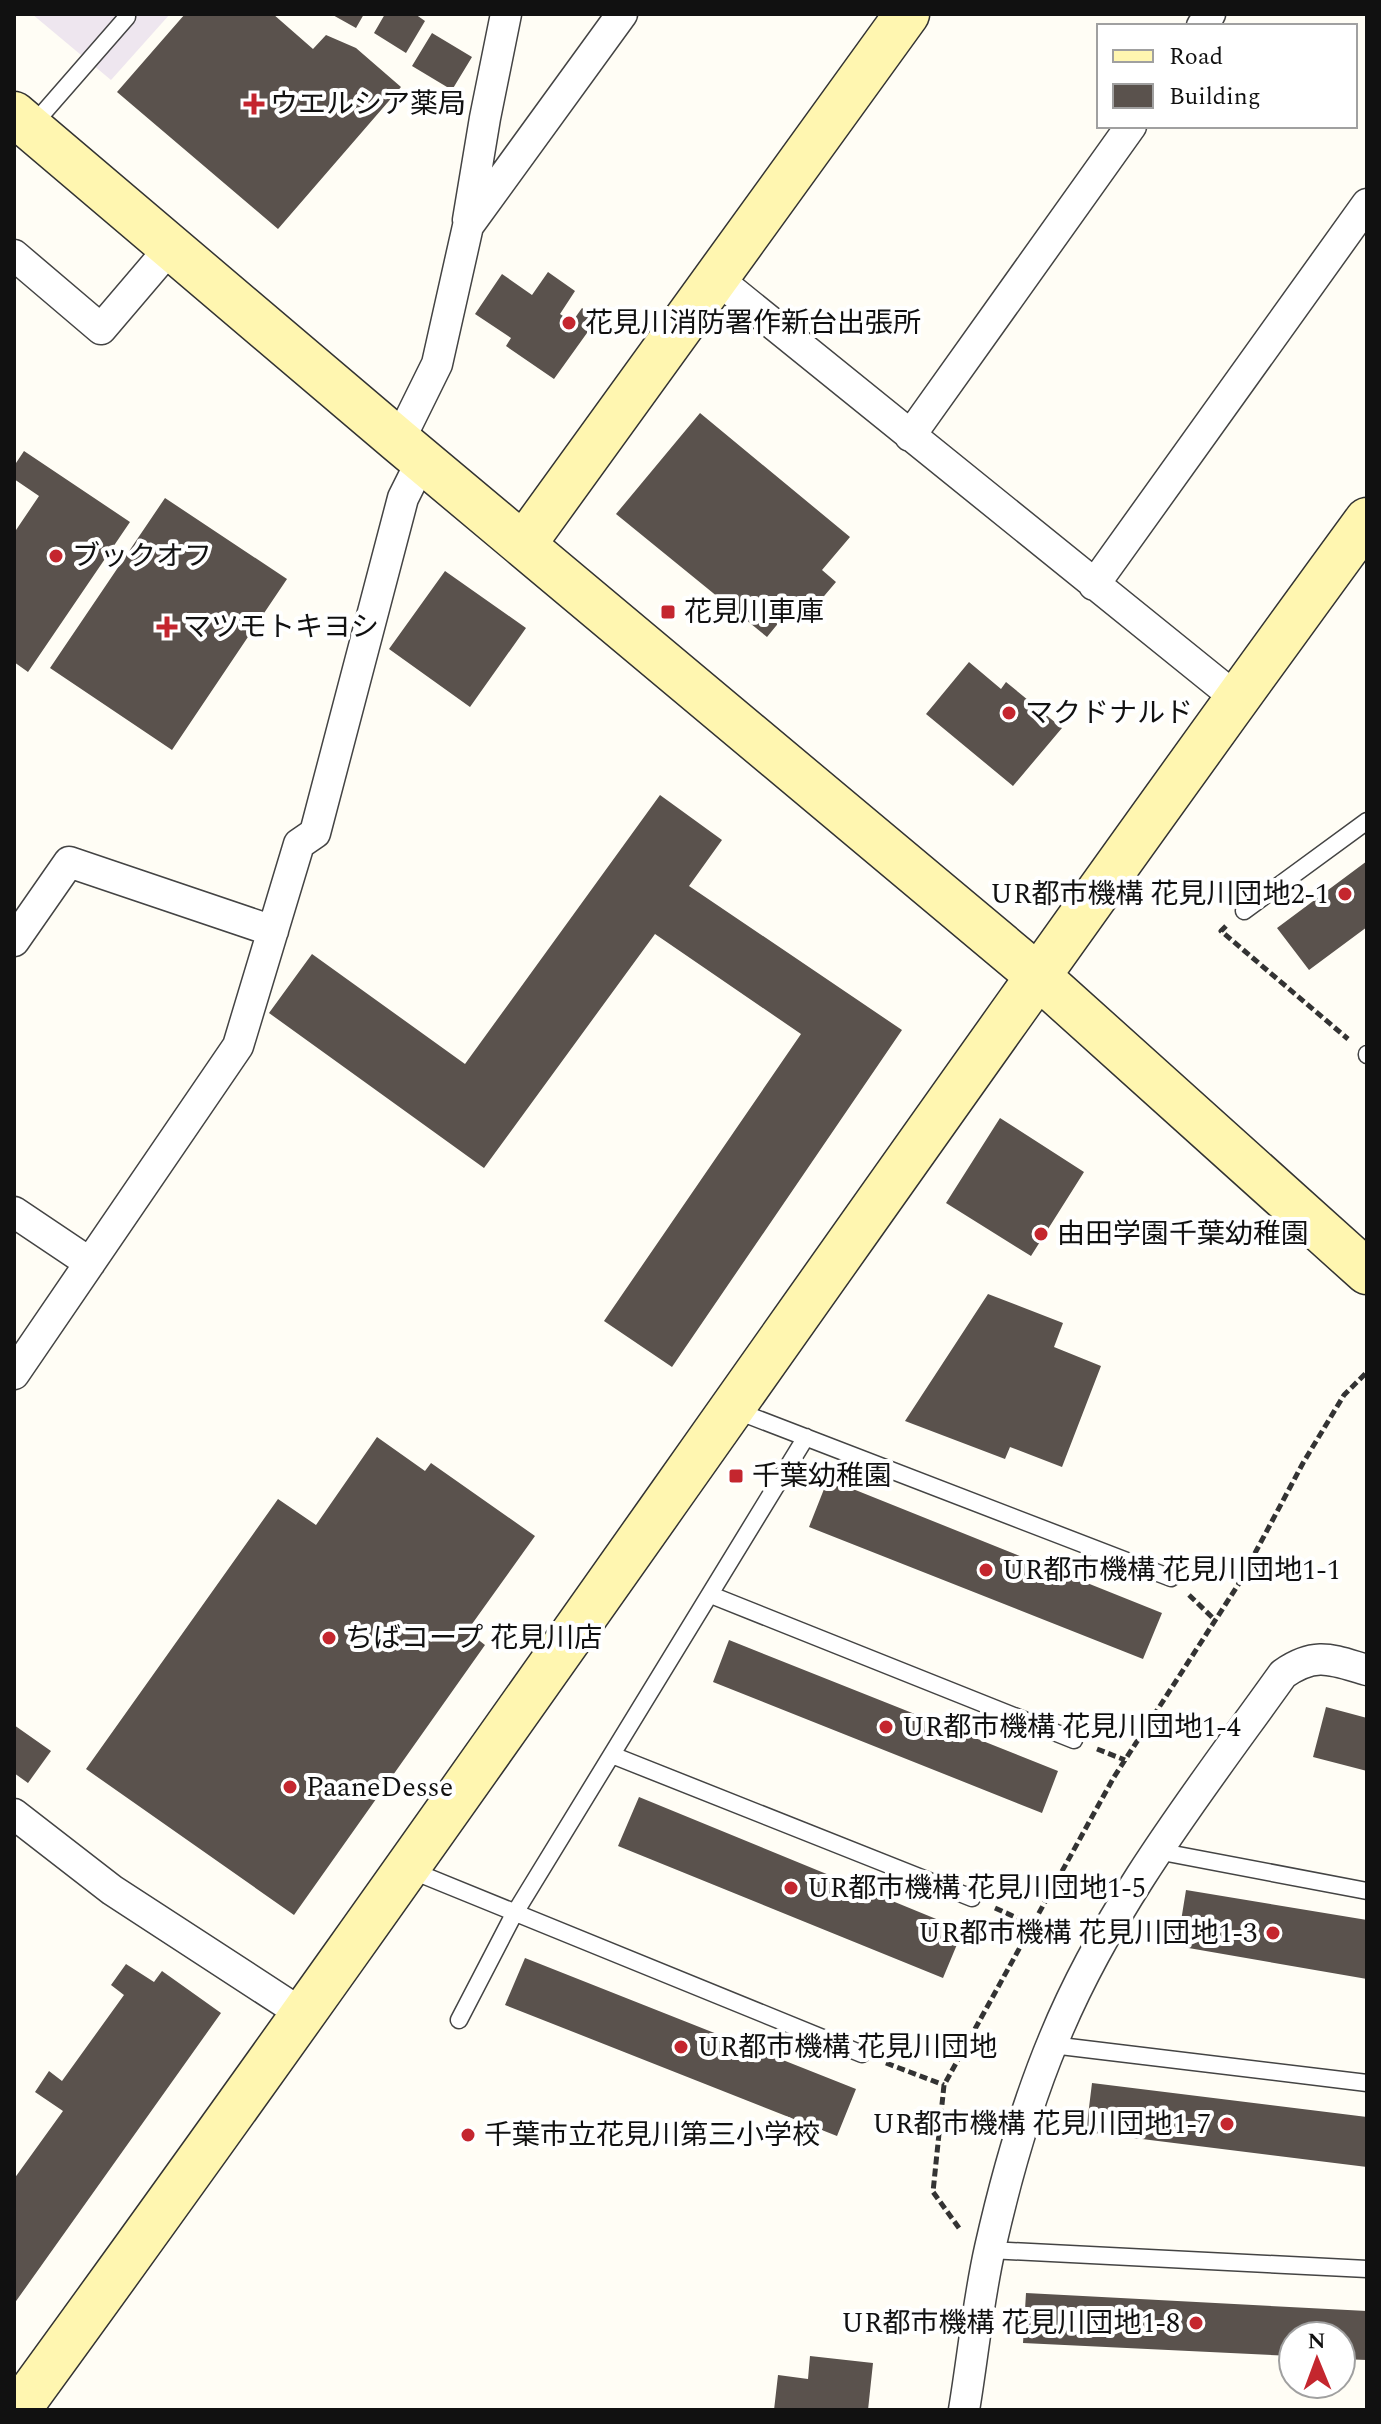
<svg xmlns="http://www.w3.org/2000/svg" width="1381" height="2424" font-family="Spectral,'Noto Sans JP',serif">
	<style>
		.industrial { fill: #eee6ef }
		.building { fill: #5a524d }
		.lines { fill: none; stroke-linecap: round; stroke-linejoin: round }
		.lane-casing { stroke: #444; stroke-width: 19 }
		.street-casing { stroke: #444; stroke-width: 33 }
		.secondary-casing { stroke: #333; stroke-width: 47 }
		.path { stroke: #333; stroke-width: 5; stroke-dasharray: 8 4; stroke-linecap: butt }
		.lane { stroke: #fff; stroke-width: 16 }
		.street { stroke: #fff; stroke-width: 30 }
		.secondary { stroke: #fff6b0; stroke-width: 44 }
		.poi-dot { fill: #c4262e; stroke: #fff; stroke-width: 3 }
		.labels { text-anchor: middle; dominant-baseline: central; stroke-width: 8; stroke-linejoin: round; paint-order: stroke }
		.poi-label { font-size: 28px; fill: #111; stroke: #fff; text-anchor: start }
	</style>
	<rect width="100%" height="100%" fill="#fffdf5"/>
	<path class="industrial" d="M32,14H170L111,80Z"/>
	<path class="building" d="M185,14H273L313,49L326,35L356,48L401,87L278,229L117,92Z
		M331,14H364L356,28Z
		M385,14H415L425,21L406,53L374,33Z
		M432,33L472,57L452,90L412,66Z
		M548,272L575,291L560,314L572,322L582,308L597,319L554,379L506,346L511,338L475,314L502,274L532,295Z
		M700,413L850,537L822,570L836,582L808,615L794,604L767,637L616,514Z
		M24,451L130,522L28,672L14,662V533L39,496L14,479V466Z
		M165,498L287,579L172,750L50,668Z
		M445,571L526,628L470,707L389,649Z
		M969,662L1001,689L1006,682L1062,728L1013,786L926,714Z
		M660,795L722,840L689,886L902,1030L672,1367L604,1321L801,1034L655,934L484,1168L269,1013L312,954L465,1064Z
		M1367,861V927L1309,970L1277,928Z
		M1000,1118L1084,1172L1031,1256L946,1203Z
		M988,1294L1063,1323L1054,1347L1101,1366L1062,1467L1010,1447L1005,1459L905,1421Z
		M377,1437L425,1471L431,1463L535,1536L467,1631L485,1645L294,1915L86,1769L278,1499L316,1525Z
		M828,1479L1162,1613L1143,1659L809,1527Z
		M729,1640L1058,1771L1042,1813L713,1682Z
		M1326,1707L1367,1718V1771L1313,1757Z
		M14,1725L51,1751L28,1783L14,1773Z
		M639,1797L963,1930L943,1978L618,1846Z
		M1186,1890L1367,1920V1979L1177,1946Z
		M525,1958L856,2089L837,2136L505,2005Z
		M126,1964L154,1982L162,1971L221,2013L14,2304V2179L63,2111L35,2092L49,2071L62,2081L124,1995L111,1985Z
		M1092,2083L1367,2117V2167L1086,2132Z
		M1026,2293L1367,2311V2360L1341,2359V2336H1293V2356L1023,2343Z
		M810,2356L873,2363L868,2410H774L778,2375L808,2379Z"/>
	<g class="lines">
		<defs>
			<path id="lane" d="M31,127L127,17
				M1244,911L1367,821
				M1367,1055V1054
				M732,1409L1171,1578
				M711,1595L1074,1740
				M612,1755L972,1898
				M1157,1851L1367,1891
				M408,1869L862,2054
				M459,2020L513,1916L806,1437
				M1052,2045L1367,2083
				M989,2250L1367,2269"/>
			<path id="street" d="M1202,26L1210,14
				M468,220L485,118L506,14
				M14,255L101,329L170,248
				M715,277L1236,698
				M910,436L1131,126
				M399,441L437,364L468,226L622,14
				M1094,585L1367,204
				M14,941L69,862L273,931
				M14,1212L90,1263
				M14,1374L238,1046L299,844L315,833L403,498L422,460
				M14,1814L112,1890L304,2015
				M964,2410C973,2356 978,2301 990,2248C1006,2177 1026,2106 1054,2039C1109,1905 1200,1790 1283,1674C1316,1651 1332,1660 1367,1670"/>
			<path id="secondary" d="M14,114L399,441L1038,976L1367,1272
				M523,545L907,14
				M18,2410C474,1784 910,1145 1367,520"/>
		</defs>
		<use href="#lane" class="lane-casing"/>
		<use href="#street" class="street-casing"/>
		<use href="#secondary" class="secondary-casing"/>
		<path class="path" d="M1226,926L1221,931L1348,1039
			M1189,1595L1215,1620
			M1097,1749L1125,1760
			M995,1908L1033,1925
			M886,2063L944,2085
			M959,2228L933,2192L944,2085L1114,1777L1238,1585L1303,1463L1344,1395L1367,1372"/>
		<use href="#lane" class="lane"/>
		<use href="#street" class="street"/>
		<use href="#secondary" class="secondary"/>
	</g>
	<g class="poi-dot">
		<path d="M250 92h8v8h8v8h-8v8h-8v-8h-8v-8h8z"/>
		<circle cx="569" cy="323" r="8"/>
		<circle cx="56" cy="556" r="8"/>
		<rect x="660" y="604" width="16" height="16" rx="4"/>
		<path d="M163 615h8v8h8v8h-8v8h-8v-8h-8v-8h8z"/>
		<circle cx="1009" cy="713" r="8"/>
		<circle cx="1345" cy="894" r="8"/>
		<circle cx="1041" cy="1234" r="8"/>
		<rect x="728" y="1468" width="16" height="16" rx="4"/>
		<circle cx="986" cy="1570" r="8"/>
		<circle cx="329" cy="1638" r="8"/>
		<circle cx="886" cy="1727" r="8"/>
		<circle cx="290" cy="1787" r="8"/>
		<circle cx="791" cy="1888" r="8"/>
		<circle cx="1273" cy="1933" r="8"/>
		<circle cx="681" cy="2047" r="8"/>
		<circle cx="1227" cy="2124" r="8"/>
		<circle cx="468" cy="2135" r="8"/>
		<circle cx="1196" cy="2323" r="8"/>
	</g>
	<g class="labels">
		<g class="poi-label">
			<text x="270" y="104">ウエルシア薬局</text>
			<text x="585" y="323">花見川消防署作新台出張所</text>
			<text x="72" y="556">ブックオフ</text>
			<text x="684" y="612">花見川車庫</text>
			<text x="183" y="627">マツモトキヨシ</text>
			<text x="1025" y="713">マクドナルド</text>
			<text x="1329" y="894" text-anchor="end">UR都市機構 花見川団地2-1</text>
			<text x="1057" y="1234">由田学園千葉幼稚園</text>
			<text x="752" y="1476">千葉幼稚園</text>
			<text x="1002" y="1570">UR都市機構 花見川団地1-1</text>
			<text x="345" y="1638">ちばコープ 花見川店</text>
			<text x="902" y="1727">UR都市機構 花見川団地1-4</text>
			<text x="306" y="1787">PaaneDesse</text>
			<text x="807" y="1888">UR都市機構 花見川団地1-5</text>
			<text x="1257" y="1933" text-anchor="end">UR都市機構 花見川団地1-3</text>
			<text x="697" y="2047">UR都市機構 花見川団地</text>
			<text x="1211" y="2124" text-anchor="end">UR都市機構 花見川団地1-7</text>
			<text x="484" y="2135">千葉市立花見川第三小学校</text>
			<text x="1180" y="2323" text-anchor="end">UR都市機構 花見川団地1-8</text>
		</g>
	</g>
	<rect width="1381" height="2424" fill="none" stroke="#111111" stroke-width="32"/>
	<rect x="1097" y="24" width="260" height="104" fill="#ffffff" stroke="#a0a0a0" stroke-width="2"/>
	<rect x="1113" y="50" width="40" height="12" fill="#fff6b0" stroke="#a0a0a0" stroke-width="2"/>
	<text x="1169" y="64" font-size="24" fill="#111111">Road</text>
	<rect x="1113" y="84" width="40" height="24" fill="#5a524d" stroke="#a0a0a0" stroke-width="2"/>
	<text x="1169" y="104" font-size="24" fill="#111111">Building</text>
	<g transform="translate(1317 2360) rotate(359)"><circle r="38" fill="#ffffff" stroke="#a0a0a0" stroke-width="2"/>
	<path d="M0-6L14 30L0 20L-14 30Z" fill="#c4262e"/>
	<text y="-12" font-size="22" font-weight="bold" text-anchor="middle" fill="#111111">N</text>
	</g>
</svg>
